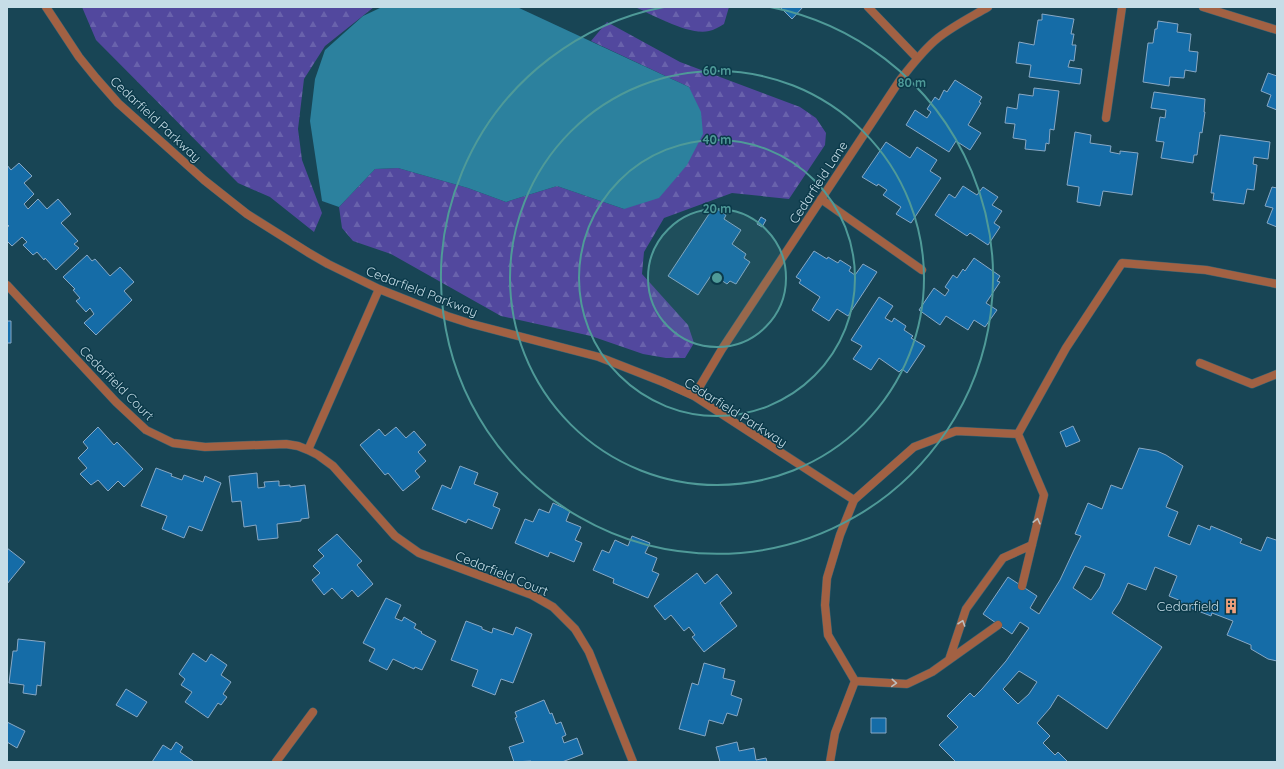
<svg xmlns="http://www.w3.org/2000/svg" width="1284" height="769" font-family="Quicksand,sans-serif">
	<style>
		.forest { fill: url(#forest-firs) }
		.water { fill: #2c819e }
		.building { fill: #156ca7; stroke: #87a8c5; fill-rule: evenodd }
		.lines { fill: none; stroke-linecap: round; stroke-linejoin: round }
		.service-casing { stroke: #3b6372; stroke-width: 9 }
		.minor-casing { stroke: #3b6372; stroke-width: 9 }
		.service { stroke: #a26143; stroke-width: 8 }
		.minor { stroke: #a26143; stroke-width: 8 }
		.oneway { stroke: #bdbebe }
		.ring { fill: none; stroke: #4f9a98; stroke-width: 2 }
		.labels { text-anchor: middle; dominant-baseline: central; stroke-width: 3; stroke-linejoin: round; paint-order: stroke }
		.street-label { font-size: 13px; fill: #c6dde7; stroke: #0b3a4a }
		.poi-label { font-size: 13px; fill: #c6dde7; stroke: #0b3a4a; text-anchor: end }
		.centre { fill: #4f9a98; stroke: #0b3a4a; stroke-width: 2 }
		.ring-label { font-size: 12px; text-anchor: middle; font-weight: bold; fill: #4f9a98; stroke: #0b3a4a; stroke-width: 3; stroke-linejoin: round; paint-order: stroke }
	</style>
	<defs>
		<pattern id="forest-firs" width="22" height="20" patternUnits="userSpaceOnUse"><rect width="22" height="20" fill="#52489e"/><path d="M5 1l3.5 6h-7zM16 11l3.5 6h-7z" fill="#6962ac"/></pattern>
	</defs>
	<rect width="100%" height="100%" fill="#184555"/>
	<path class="forest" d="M82,7H374L325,46L304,79L298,129L302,160L322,213L314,232L270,197L238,183L96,40Z
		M635,7H729L724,24C719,27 714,30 709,31C690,36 653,15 635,7Z
		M607,22L680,62L800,107L816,118L826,133L825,145L789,199L732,193L664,218L644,252L642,274L688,325L694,343L685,358H666L643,354L591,336L501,316L391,254L353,241L342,228L339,207L375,169L398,168L468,188L506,202L557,186L624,209L689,87L591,41Z"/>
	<path class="water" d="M382,7H517L689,87L701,112L703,134L687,165L659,198L624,209L557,186L506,202L468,188L398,168L375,169L339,207L322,201L310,121L315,79L325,50L363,16Z"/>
	<path class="building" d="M780,7H803L792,19Z
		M1042,14L1074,19L1071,34H1074L1072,45H1076L1074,61L1070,60L1068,67L1082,69L1080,84L1029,77L1031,65L1016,63L1019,42L1034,45L1038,20H1042Z
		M1158,21L1178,24L1177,32L1191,34L1189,51L1198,52L1196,72L1185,70L1184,78L1170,77L1169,86L1143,82L1148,43H1153L1155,29H1157Z
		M1268,73L1277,76V110L1267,106L1271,95L1261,91Z
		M955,80L982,97L979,102L981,103L968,125L981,133L970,150L956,141L949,152L906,125L915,110L927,118L931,112L927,109L935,97L939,100L944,90L947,92Z
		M1034,88L1059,91L1054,130L1050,129L1049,144L1046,143L1045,151L1025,149L1026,140L1013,138L1015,124L1005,123L1007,107L1017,109L1019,94L1033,96Z
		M1154,92L1205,99L1204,112H1205L1202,133L1200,132L1197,155H1194L1193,163L1161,158L1164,142L1156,141L1160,117L1165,118L1166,110L1151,108Z
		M1075,132L1091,135L1090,143L1111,146L1110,152L1120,154V151L1138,153L1132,195L1103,191L1100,206L1077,202L1079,187L1067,185Z
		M1220,135L1270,142L1268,159L1254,157L1253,164L1257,165L1254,190L1247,189L1244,204L1213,200L1214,193H1211Z
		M886,142L910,158L917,147L937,160L930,171L941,178L911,223L896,214L901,207L883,195L887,190L878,184L877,186L862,177Z
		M19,163L32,176L24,183L34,194L24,204L28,209L38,199L47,209L58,199L71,214L61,223L78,241L74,244L79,248L56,270L45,258L44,260L37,252L33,255L23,245L27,242L22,237L12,246L7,241V227L9,226L7,224V165L11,170Z
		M963,186L977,195L983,187L998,197L992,205L1002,211L994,223L1000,227L988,245L970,233L967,236L935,215L949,194L955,198Z
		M1272,187L1277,188V227L1267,223L1273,208L1265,206Z
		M717,209L726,215L724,219L741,230L732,244L746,254L744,258L750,262L736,284L730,281L727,284L712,274L698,295L668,276L711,211L714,213Z
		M761,217L766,220L762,227L757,224Z
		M814,251L827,259L828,257L838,263L840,260L851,267L849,271L855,275L863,264L877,272L848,316L837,309L829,321L812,310L820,297L799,283L801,280L796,277Z
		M87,255L92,261L95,259L110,276L120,267L134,282L124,291L132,300L96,335L84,323L94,314L90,308L86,312L76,301L80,298L73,290L75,289L63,277Z
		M974,258L1000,276L997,281L1000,282L986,303L997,310L985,327L974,320L968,330L946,316L940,325L919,310L934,288L945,296L949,290L945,287L953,275L957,278L963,269L965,271Z
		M879,297L893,306L885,318L892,322L894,318L906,326L904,330L913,336L911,338L925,346L907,373L902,369L899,372L879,358L871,370L853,359L862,346L851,340Z
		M7,321H11V343H7Z
		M1073,426L1080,441L1066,447L1060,432Z
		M98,427L114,445L117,442L143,469L124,487L118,481L108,491L98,480L91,485L80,474L87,468L78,458L88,448L83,442Z
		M396,427L406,438L414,431L426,445L418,452L426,461L415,471L420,477L403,491L388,473L385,475L360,445L379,429L385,436Z
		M1139,448L1157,451L1166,455L1183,466L1166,507L1178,512L1168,536L1190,545L1198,525L1210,530L1211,526L1242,539L1240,543L1261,551L1267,537L1276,540L1277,538V661L1268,659L1251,649V645L1227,635L1233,621L1212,613L1211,616L1180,604L1181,601L1169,596L1177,576L1155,567L1146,590L1128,583L1120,601L1112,613L1162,647L1107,729L1058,695L1050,708L1037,723L1050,736L1043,743L1055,755L1058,752L1068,762H956L939,745L958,727L947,716L970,693L974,697L982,689L1006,661L1029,628L1020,622L1012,634L983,614L1008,577L1037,596L1030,608L1039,614L1060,580L1074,550L1081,536L1075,534L1088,503L1102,509L1111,485L1122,489ZM1085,566L1105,574L1100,587L1091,600L1073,588ZM1019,671L1037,682L1029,694L1018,704L1003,689Z
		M460,466L478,473L474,484L498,493L493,506L500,509L492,529L468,519L466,523L432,509L442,485L451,489Z
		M156,468L172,474L171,476L182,480L184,475L203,482L205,476L221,483L202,531L189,526L184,538L162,529L167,516L141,506Z
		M257,473L258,488L265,487L264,482L279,481V486L290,485V487L305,485L309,518L301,519V521L277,524L278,538L258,540L256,525L244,527L241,501L232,502L229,476Z
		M553,503L570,511L566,521L581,527L575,540L582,543L574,562L550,552L548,557L515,543L525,519L533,522L539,509L549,513Z
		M337,534L362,561L357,565L373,584L358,597L352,590L342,599L332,588L324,595L312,580L320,573L313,566L324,556L318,550Z
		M632,536L650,543L645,553L657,558L652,571L659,574L648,598L613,583L614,579L593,570L602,550L609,553L615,540L628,546Z
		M7,548L25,562L7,584Z
		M697,573L705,584L717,574L732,593L720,603L737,626L704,652L692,637L695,635L689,627L684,631L671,615L665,620L654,606Z
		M386,598L401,605L395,618L402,621L404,617L416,624L414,628L422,632L421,633L436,641L422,670L415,667L414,669L393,659L387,670L369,661L375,649L363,643Z
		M466,621L482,627V629L492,633L493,628L513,635L516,627L532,634L513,683L501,679L495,695L472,686L478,670L451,660Z
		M18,639L45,642L41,686L37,685L36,695L23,693L24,685L9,683L13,651H17Z
		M193,653L206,662L211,654L227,665L221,675L231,682L223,694L227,697L221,705L218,703L208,718L185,702L192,692L181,685L185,679L179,674Z
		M704,663L725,669L723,678L735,681L731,695L742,699L737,716L727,713L723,724L709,720L705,736L679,729L692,683L698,685Z
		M126,689L147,702L137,717L116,705Z
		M544,700L550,714L552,713L556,724L561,722L566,735L562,737L564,743L577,738L583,754L562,762H532L531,761L514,762L509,747L524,742L515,718L517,717L515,712Z
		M871,718H886V733H871Z
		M7,722L25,731L17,748L7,742Z
		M176,742L183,747L180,752L193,761L192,762H152L163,745L171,750Z
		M737,742L739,751L754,748L756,760L766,758L767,762H720L716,747Z"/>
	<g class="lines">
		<defs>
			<path id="service" d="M868,7L917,58
				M1106,118L1122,7
				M821,199L922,270
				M1200,363L1252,384L1277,374
				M1018,434L1066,348L1122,263L1206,270L1277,284
				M1018,434L1044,495L1022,586
				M949,660L966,609L1003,558L1032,545
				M855,681L828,635L825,605L827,578L840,535L854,500L914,447L956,431L1018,434
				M855,681L907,684L932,672L998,625
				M830,762L835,733L855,681"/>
			<path id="minor" d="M46,7L79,57L96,78L118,103L204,180L247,214L309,253L328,264L379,289L447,316L472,324L599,357L663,382L694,396L854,500
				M1203,7L1277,30
				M7,285L116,402L146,430L173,443L205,447L286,444L298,446L308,450L318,455L333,466L395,536L419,553L532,595L553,607L575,629L589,652L633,762
				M694,396L722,349L900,80C912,65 923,50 938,38C953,26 971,17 988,7
				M308,450L379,289
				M276,762L313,712"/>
		</defs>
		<use href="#service" class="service-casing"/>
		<use href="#minor" class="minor-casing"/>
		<use href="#service" class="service"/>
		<use href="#minor" class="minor"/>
	</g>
	<defs><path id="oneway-chevron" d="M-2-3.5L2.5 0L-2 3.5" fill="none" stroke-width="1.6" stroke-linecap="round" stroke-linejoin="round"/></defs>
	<g class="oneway">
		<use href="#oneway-chevron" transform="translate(1037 521) rotate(-76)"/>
		<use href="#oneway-chevron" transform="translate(962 623) rotate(-71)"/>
		<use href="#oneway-chevron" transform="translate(894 683) rotate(4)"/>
	</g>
	<circle cx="717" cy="278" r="69" fill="#4f9a98" fill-opacity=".12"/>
	<g class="ring">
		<circle cx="717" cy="278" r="69"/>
		<circle cx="717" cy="278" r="138"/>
		<circle cx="717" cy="278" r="207"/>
		<path d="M770 7A276 276 0 1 1 664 7"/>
	</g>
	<defs>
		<symbol id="building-bare" viewBox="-9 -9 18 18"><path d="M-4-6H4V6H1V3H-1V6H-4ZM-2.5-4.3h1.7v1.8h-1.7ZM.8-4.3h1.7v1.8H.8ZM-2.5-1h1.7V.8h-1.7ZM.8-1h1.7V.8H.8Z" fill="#f1a17d" stroke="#0b3a4a" stroke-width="2.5" paint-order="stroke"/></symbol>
	</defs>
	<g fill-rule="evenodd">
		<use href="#building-bare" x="1220" y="595" width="22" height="22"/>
	</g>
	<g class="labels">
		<g class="street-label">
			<text transform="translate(156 119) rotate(43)">Cedarfield Parkway</text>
			<text transform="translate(818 182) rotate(-57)">Cedarfield Lane</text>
			<text transform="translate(422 291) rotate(21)">Cedarfield Parkway</text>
			<text transform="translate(117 383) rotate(45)">Cedarfield Court</text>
			<text transform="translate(736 412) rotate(32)">Cedarfield Parkway</text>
			<text transform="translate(502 573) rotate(22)">Cedarfield Court</text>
		</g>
		<g class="poi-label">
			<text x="1219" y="606">Cedarfield</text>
		</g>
	</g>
	<circle cx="717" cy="278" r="6" class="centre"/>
	<g class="ring-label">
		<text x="717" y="75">60 m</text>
		<text x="912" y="87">80 m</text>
		<text x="717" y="144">40 m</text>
		<text x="717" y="213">20 m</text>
	</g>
	<rect width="1284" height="769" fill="none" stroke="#c6dde7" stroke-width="16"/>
</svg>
